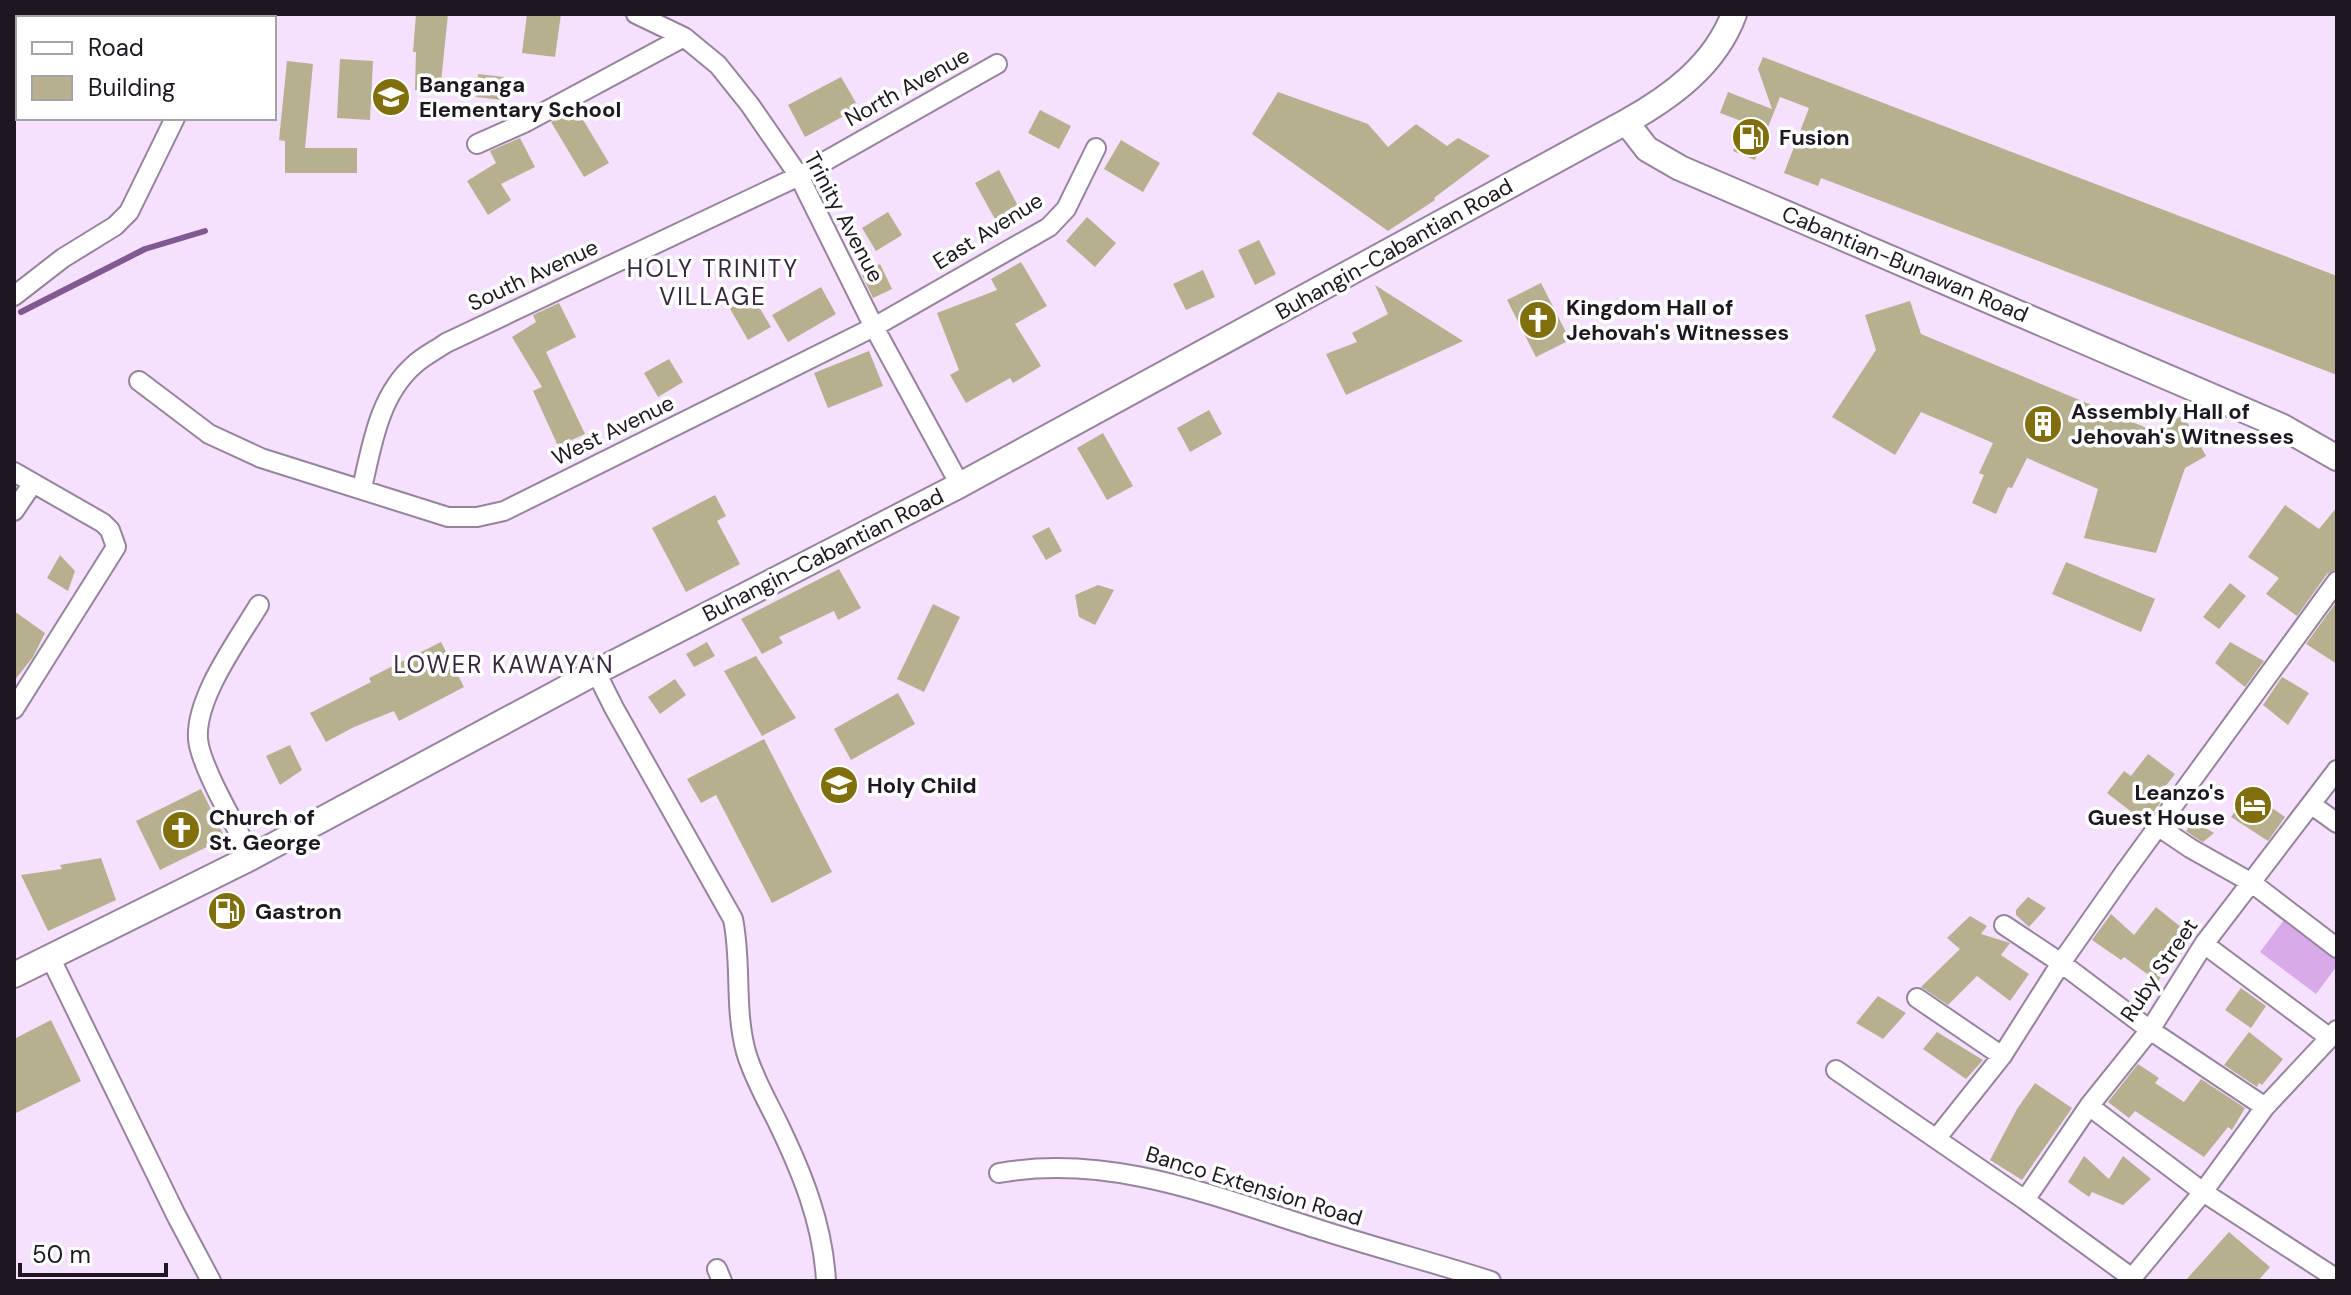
<svg xmlns="http://www.w3.org/2000/svg" width="2351" height="1295" font-family="'DM Sans',sans-serif">
	<style>
		.green { fill: #d8aaea }
		.lines { fill: none; stroke-linecap: round; stroke-linejoin: round }
		.stream { stroke: #815892; stroke-width: 6 }
		.building { fill: #b7b08f }
		.minor-casing { stroke: #96839e; stroke-width: 22 }
		.major-casing { stroke: #96839e; stroke-width: 28 }
		.minor { stroke: #fff; stroke-width: 18 }
		.major { stroke: #fff; stroke-width: 24 }
		.labels { text-anchor: middle; dominant-baseline: central; stroke-width: 7; stroke-linejoin: round; paint-order: stroke }
		.poi-label { font-size: 22px; font-weight: bold; fill: #1e1721; stroke: #fff; text-anchor: start }
		.street-label { font-size: 22px; fill: #1e1721; stroke: #fff }
		.neighbourhood-label { font-size: 24px; letter-spacing: 2px; fill: #37273e; stroke: #fff }
	</style>
	<rect width="100%" height="100%" fill="#f5e0fe"/>
	<path class="green" d="M2284,920L2337,960V966L2316,994L2260,952Z"/>
	<g class="lines">
		<path class="stream" d="M21,312L145,249L205,231"/>
	</g>
	<path class="building" d="M416,14H448L440,92L415,90L416,52H413Z
		M527,14H561L555,57L522,53Z
		M1763,57L2337,276V375L1821,178L1818,186L1784,173L1809,108L1780,97L1755,160L1733,151L1744,122L1720,113L1728,92L1772,109L1758,69Z
		M340,59L373,61L370,120L337,118Z
		M287,61L313,64L305,148H357V173H285V141L279,140Z
		M478,74L504,77L502,100L476,97Z
		M841,77L859,108L805,137L788,105Z
		M1278,92L1368,124L1388,147L1416,124L1447,146L1458,138L1490,156L1434,198L1435,200L1388,231L1252,134Z
		M576,108L609,163L584,177L551,122Z
		M1040,110L1071,126L1059,149L1028,133Z
		M520,138L535,167L501,184L511,200L488,215L467,181L496,163L490,151Z
		M1121,140L1160,163L1143,192L1104,169Z
		M999,170L1019,208L996,221L975,183Z
		M888,212L902,235L876,251L862,228Z
		M1087,217L1116,243L1095,267L1066,241Z
		M1259,240L1276,274L1255,285L1238,250Z
		M1021,262L1047,306L1015,324L1041,366L1013,383L1010,378L966,403L950,375L959,370L937,313L997,290L991,279Z
		M880,264L892,289L873,298L861,273Z
		M1203,270L1215,297L1186,310L1173,284Z
		M1541,283L1570,340L1536,357L1507,300Z
		M1375,285L1463,341L1346,395L1326,354L1357,342L1352,333L1388,314Z
		M747,287L771,327L748,340L725,300Z
		M821,287L836,314L788,342L772,315Z
		M1910,301L1921,334L2154,431L2183,415L2206,456L2185,468L2156,553L2084,538L2098,489L2027,458L2012,488L2008,487L1996,514L1972,503L1984,475L1979,473L1993,443L1921,412L1895,455L1832,417L1876,350L1865,315Z
		M559,303L576,337L546,352L585,434L558,446L533,391L542,387L512,337L536,322L533,315Z
		M869,351L883,386L828,408L814,373Z
		M669,359L683,382L658,397L644,373Z
		M1209,410L1222,434L1190,452L1177,428Z
		M1103,433L1133,486L1107,500L1077,448Z
		M715,495L726,516L717,521L740,564L686,592L652,528Z
		M2285,505L2319,529L2337,507V569L2327,574L2297,616L2266,594L2279,578L2248,557Z
		M1049,527L1062,551L1046,560L1032,536Z
		M60,555L75,571L68,591L47,578Z
		M2066,562L2155,599L2141,632L2052,594Z
		M839,569L861,608L838,620L834,611L779,637L783,643L762,654L741,619Z
		M2230,583L2246,596L2219,629L2203,617Z
		M1098,585L1114,590L1095,625L1079,617L1075,595Z
		M2337,601V664L2306,644Z
		M933,604L960,617L924,692L897,679Z
		M14,611L45,633L33,657L14,681Z
		M441,642L464,687L399,721L394,711L354,727L326,742L310,713L371,682L369,678Z
		M707,642L715,656L694,667L686,654Z
		M2230,642L2264,661L2245,687L2215,663Z
		M756,656L796,718L762,736L724,671Z
		M2282,677L2309,693L2288,725L2263,705Z
		M675,679L686,695L660,714L648,697Z
		M898,693L915,724L851,760L834,729Z
		M764,739L832,872L772,903L716,795L701,803L687,779Z
		M290,745L302,770L280,785L266,756Z
		M2148,754L2175,774L2158,796L2162,800L2146,823L2107,793L2124,771L2131,776Z
		M201,789L225,838L160,870L136,821Z
		M2249,792L2285,817L2268,841L2231,817Z
		M2194,821L2214,833L2203,842L2196,838L2186,831Z
		M101,858L116,900L48,931L21,875L62,869L60,865Z
		M2028,897L2046,908L2029,927L2016,915V910Z
		M230,898L241,917L224,925L214,906Z
		M2156,907L2192,936L2176,962L2171,959L2158,982L2124,957L2121,960L2092,940L2111,914L2134,935Z
		M1970,916L1987,926L1981,934L2010,943L2001,955L2029,974L2010,1001L1977,976L1948,1005L1921,987L1960,949L1947,938Z
		M2241,988L2266,1006L2251,1028L2225,1010Z
		M1878,996L1906,1013L1883,1039L1856,1023Z
		M51,1020L81,1081L14,1114V1039Z
		M1937,1032L1983,1060L1966,1079L1923,1049Z
		M2249,1032L2283,1059L2262,1085L2259,1083L2257,1087L2224,1065Z
		M2138,1064L2159,1078L2155,1083L2184,1102L2201,1079L2245,1108L2232,1130L2228,1127L2204,1157L2135,1111L2129,1118L2108,1102Z
		M2035,1083L2072,1108L2022,1180L1990,1160L2017,1109Z
		M2084,1156L2109,1179L2123,1156L2151,1179L2123,1205L2092,1192L2089,1197L2068,1182Z
		M2229,1232L2270,1267L2258,1281H2185Z"/>
	<g class="lines">
		<defs>
			<path id="minor" d="M636,14L684,37L718,65L750,105L799,176L874,327L960,485
				M220,18L221,14
				M477,144L524,123L684,37
				M14,296L63,258L115,226L129,212L175,118
				M139,381L209,434L261,458L448,517H477L504,511L874,327L1049,227L1066,209L1096,148
				M14,472L103,523L110,530L116,547L14,709
				M362,488C372,445 379,395 415,364C424,356 436,350 446,343L799,176L997,64
				M14,511L33,483
				M596,672L614,708L733,919C742,963 734,1008 746,1052C753,1076 765,1097 776,1119C801,1170 823,1223 826,1281
				M2312,805L2337,823
				M2159,827L2190,848L2252,883L2337,948
				M252,857C238,830 200,766 198,739C195,698 238,640 259,605
				M2004,925L2061,963L2150,1030L2265,1107
				M2204,944L2330,1038
				M50,957L176,1215L211,1281
				M1917,998L2002,1056
				M1836,1070L2025,1200L2132,1278L2203,1192L2265,1107L2337,1030
				M2089,1106L2203,1192L2337,1279
				M1936,1139L2002,1056L2061,963L2124,873L2337,581
				M999,1173C1111,1153 1216,1197 1321,1230C1377,1248 1435,1263 1491,1281
				M2025,1200L2089,1106L2150,1030L2204,944L2337,770
				M717,1269L722,1281"/>
			<path id="major" d="M1626,122L1647,149L1680,168L2281,426L2337,458
				M14,975L252,857L596,672L960,485L1626,122C1671,97 1715,65 1734,14"/>
		</defs>
		<use href="#minor" class="minor-casing"/>
		<use href="#major" class="major-casing"/>
		<use href="#minor" class="minor"/>
		<use href="#major" class="major"/>
	</g>
	<defs>
		<symbol id="school-disc" viewBox="-11 -11 22 22"><circle r="9.5" fill="#816f0d" stroke="#fff"/><path d="M0-5L7-2L0 1L-7-2ZM-4 1L0 2.5L4 1V4Q0 6-4 4Z" fill="#fff"/></symbol>
		<symbol id="fuel-disc" viewBox="-11 -11 22 22"><circle r="9.5" fill="#816f0d" stroke="#fff"/><path d="M-5.5-6h7V0h2V4h1.3V-2.5L3-4.5l.8-.8L6-3V5H2.5V1h-1V6h-7ZM-4.2-4.7v3.2H.2V-4.7Z" fill="#fff"/></symbol>
		<symbol id="church-disc" viewBox="-11 -11 22 22"><circle r="9.5" fill="#816f0d" stroke="#fff"/><path d="M-1.2-6h2.4v3.5h3.3v2.4h-3.3V6h-2.4V-.1h-3.3v-2.4h3.3Z" fill="#fff"/></symbol>
		<symbol id="building-disc" viewBox="-11 -11 22 22"><circle r="9.5" fill="#816f0d" stroke="#fff"/><path d="M-4-6H4V6H1V3H-1V6H-4ZM-2.5-4.3h1.7v1.8h-1.7ZM.8-4.3h1.7v1.8H.8ZM-2.5-1h1.7V.8h-1.7ZM.8-1h1.7V.8H.8Z" fill="#fff"/></symbol>
		<symbol id="hotel-disc" viewBox="-11 -11 22 22"><circle r="9.5" fill="#816f0d" stroke="#fff"/><path d="M-6-4.5h1.5V1H6V5H4.5V3h-9V5H-6ZM-4 0a1.8 1.8 0 1 1 3.6 0ZM.5 0V-2.5h3Q6-2.5 6 0Z" fill="#fff"/></symbol>
	</defs>
	<g fill-rule="evenodd">
		<use href="#school-disc" x="369" y="75" width="44" height="44"/>
		<use href="#fuel-disc" x="1729" y="115" width="44" height="44"/>
		<use href="#church-disc" x="1516" y="298" width="44" height="44"/>
		<use href="#building-disc" x="2021" y="402" width="44" height="44"/>
		<use href="#school-disc" x="817" y="763" width="44" height="44"/>
		<use href="#hotel-disc" x="2231" y="783" width="44" height="44"/>
		<use href="#church-disc" x="159" y="808" width="44" height="44"/>
		<use href="#fuel-disc" x="205" y="889" width="44" height="44"/>
	</g>
	<g class="labels">
		<g class="poi-label">
			<text x="419" y="84">Banganga<tspan x="419" dy="25">Elementary School</tspan></text>
			<text x="1779" y="137">Fusion</text>
			<text x="1566" y="307">Kingdom Hall of<tspan x="1566" dy="25">Jehovah's Witnesses</tspan></text>
			<text x="2071" y="411">Assembly Hall of<tspan x="2071" dy="25">Jehovah's Witnesses</tspan></text>
			<text x="867" y="785">Holy Child</text>
			<text x="2225" y="792" text-anchor="end">Leanzo's<tspan x="2225" dy="25">Guest House</tspan></text>
			<text x="209" y="817">Church of<tspan x="209" dy="25">St. George</tspan></text>
			<text x="255" y="911">Gastron</text>
		</g>
		<g class="street-label">
			<text transform="translate(907 87) rotate(-29)">North Avenue</text>
			<text transform="translate(844 217) rotate(62)">Trinity Avenue</text>
			<text transform="translate(988 231) rotate(-32)">East Avenue</text>
			<text transform="translate(1394 249) rotate(-29)">Buhangin-Cabantian Road</text>
			<text transform="translate(1905 264) rotate(23)">Cabantian-Bunawan Road</text>
			<text transform="translate(533 275) rotate(-25)">South Avenue</text>
			<text transform="translate(613 430) rotate(-26)">West Avenue</text>
			<text transform="translate(823 555) rotate(-27)">Buhangin-Cabantian Road</text>
			<text transform="translate(2159 970) rotate(-56)">Ruby Street</text>
			<text transform="translate(1254 1186) rotate(17)">Banco Extension Road</text>
		</g>
		<g class="neighbourhood-label">
			<text x="713" y="268">HOLY TRINITY<tspan x="713" dy="28">VILLAGE</tspan></text>
			<text x="504" y="664">LOWER KAWAYAN</text>
		</g>
	</g>
	<rect width="2351" height="1295" fill="none" stroke="#1e1721" stroke-width="32"/>
	<rect x="16" y="16" width="260" height="104" fill="#ffffff" stroke="#a5a2a6" stroke-width="2"/>
	<rect x="32" y="42" width="40" height="12" fill="#ffffff" stroke="#a5a2a6" stroke-width="2"/>
	<text x="88" y="56" font-size="24" fill="#1e1721">Road</text>
	<rect x="32" y="76" width="40" height="24" fill="#b7b08f" stroke="#a5a2a6" stroke-width="2"/>
	<text x="88" y="96" font-size="24" fill="#1e1721">Building</text>
	<path d="M20 1263v12h146v-12" fill="none" stroke="#1e1721" stroke-width="4"/>
	<text x="32" y="1263" font-size="24" fill="#1e1721" stroke="#ffffff" stroke-width="6" paint-order="stroke">50 m</text>
</svg>
